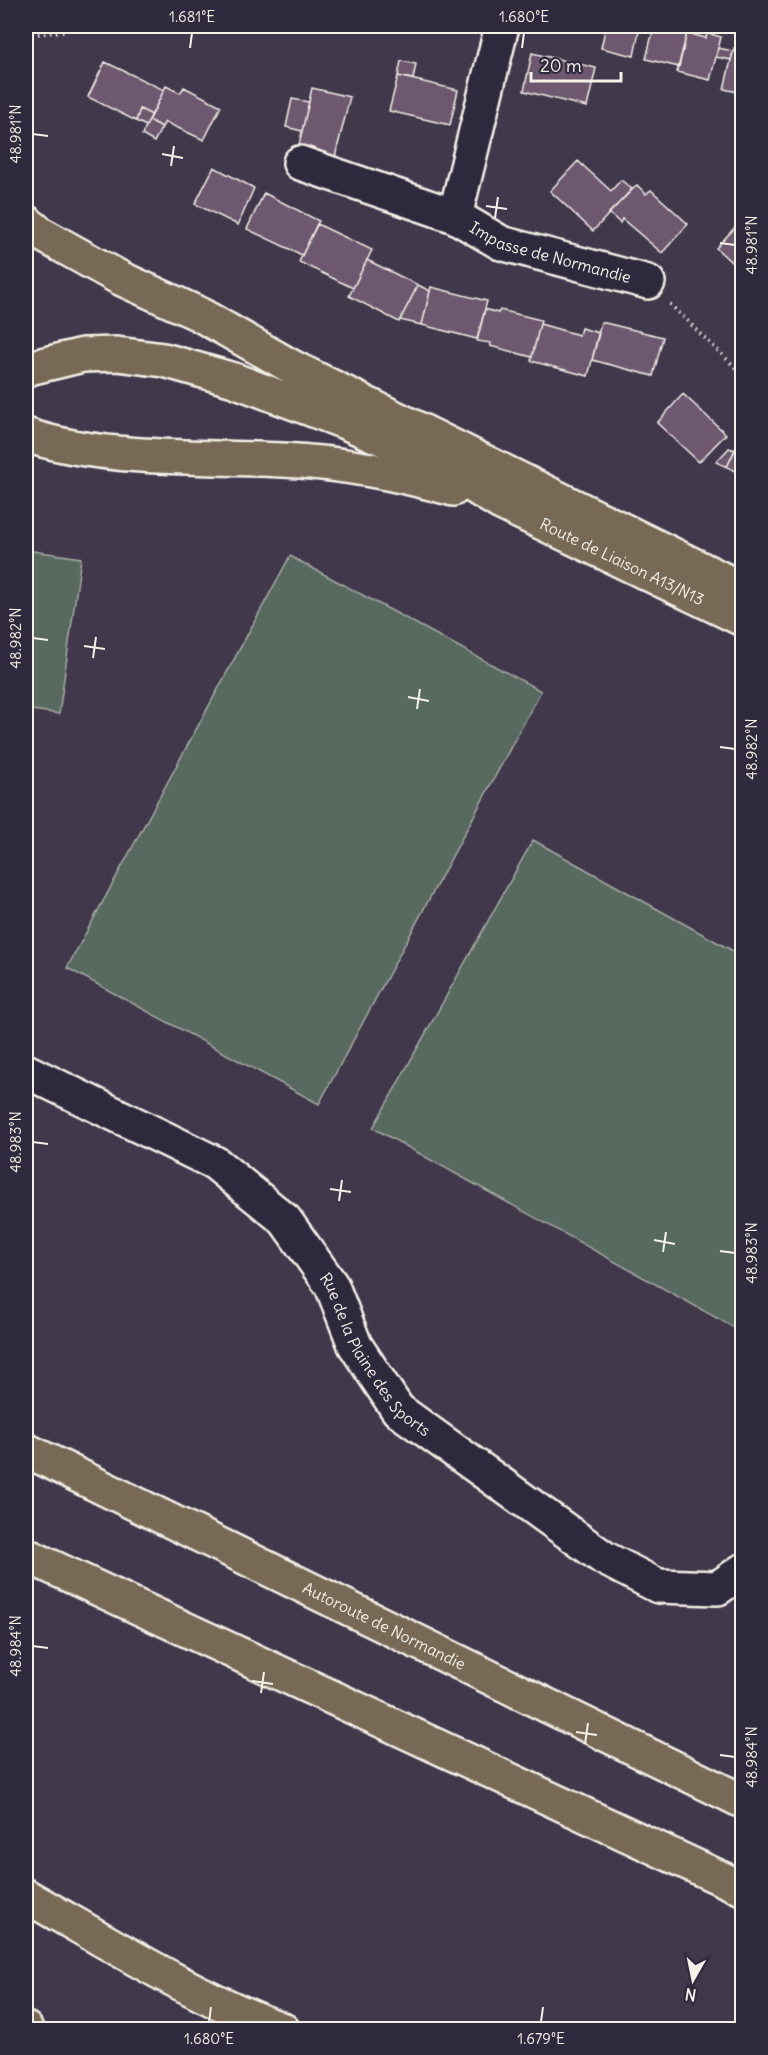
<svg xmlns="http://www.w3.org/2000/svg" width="768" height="2055" font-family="Delius,sans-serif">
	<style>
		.green { fill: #596960; stroke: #a6ada4; stroke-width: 1.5 }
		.building { fill: #6d586f; stroke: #f4f1e8; stroke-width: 1.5 }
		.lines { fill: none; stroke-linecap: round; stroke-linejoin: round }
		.minor-casing { stroke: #f4f1e8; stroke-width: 38 }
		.major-casing { stroke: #f4f1e8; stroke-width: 38 }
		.highway-casing { stroke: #f4f1e8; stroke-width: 38 }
		.path { stroke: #f4f1e8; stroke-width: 4; stroke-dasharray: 1.5 4.5; stroke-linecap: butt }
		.minor { stroke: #2f2a3d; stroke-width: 33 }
		.major { stroke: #776954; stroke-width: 33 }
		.highway { stroke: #776954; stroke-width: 33 }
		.ticks { fill: none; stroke: #f4f1e8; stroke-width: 2 }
		.labels { text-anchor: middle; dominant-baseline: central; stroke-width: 6; stroke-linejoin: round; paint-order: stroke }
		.street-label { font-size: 16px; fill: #f4f1e8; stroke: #2f2a3d }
		.neatline { fill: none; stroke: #f4f1e8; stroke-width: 2 }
		.ticks-label { font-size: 15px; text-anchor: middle; fill: #f4f1e8 }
	</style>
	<rect width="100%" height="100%" fill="#42384c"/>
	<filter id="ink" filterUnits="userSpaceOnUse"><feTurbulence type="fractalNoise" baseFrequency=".0167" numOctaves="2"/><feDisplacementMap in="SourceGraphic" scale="12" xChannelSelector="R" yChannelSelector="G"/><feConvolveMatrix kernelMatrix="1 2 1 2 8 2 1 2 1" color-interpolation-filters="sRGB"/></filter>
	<g filter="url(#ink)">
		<path class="green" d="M26,550L81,558L59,714L26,709Z
			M290,556L541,691L319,1104L67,968Z
			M533,840L742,956V1332L373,1128Z"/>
		<path class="building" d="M606,26H640L634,56L601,48Z
			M654,26H678L688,28L679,67L646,59Z
			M687,33L706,38L707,33L721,37L710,80L677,72Z
			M718,48L733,51L731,60L716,57Z
			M734,48L742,50V93L724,89Z
			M532,53L596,68L587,107L524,91Z
			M401,61L416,64L413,79L398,76Z
			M105,62L164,90L152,115L140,109L136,121L88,97Z
			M398,76L458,90L450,125L389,111Z
			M166,86L180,93L184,87L221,106L204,140L165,122L162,127L149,120Z
			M312,88L350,97L335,157L298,149Z
			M292,99L309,102L302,131L286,127Z
			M140,109L152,115L146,126L136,121Z
			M149,120L162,127L154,142L142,135Z
			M578,161L611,191L621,180L632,189L593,231L550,191Z
			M214,167L254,188L238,225L195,204Z
			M637,185L646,194L651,190L688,224L662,253L622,219L620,223L609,213Z
			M264,193L319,221L302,255L247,229Z
			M742,220V272L716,248Z
			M317,224L372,250L353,288L299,262Z
			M367,260L418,285L399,322L349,296Z
			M418,285L430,291L422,325L400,320Z
			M431,287L487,301L477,339L422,325Z
			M485,309L498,313L500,310L541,320L532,357L490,346L491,343L477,341Z
			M601,322L663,337L653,376L592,360Z
			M540,324L579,335L581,328L599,333L588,376L531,361Z
			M683,394L726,434L699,462L657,423Z
			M742,434V474L727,467Z
			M729,448L735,450L727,467L716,462Z"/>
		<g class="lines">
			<defs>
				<g id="minor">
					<path id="s1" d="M300,163L455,216L501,243L648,282"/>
					<path d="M455,216L502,26"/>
					<path id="s2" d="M26,1071L215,1163L285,1220L332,1286L355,1345L398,1410L604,1558L658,1586L718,1588L742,1571"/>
				</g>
				<g id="major">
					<path d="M26,222L41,234L120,278L199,314L292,367L742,589"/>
					<path id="s3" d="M29,368L83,355L117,354L164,360L234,380L345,422L404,448L460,478L501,503L742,619"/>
					<path d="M26,435C102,461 202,456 283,460C341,463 397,473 453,489"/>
				</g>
				<g id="highway">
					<path d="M26,370L29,368"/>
					<path id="s4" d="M26,1450L742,1801"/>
					<path d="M26,1555L742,1888"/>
					<path d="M26,1896C109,1943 193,1996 283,2030"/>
					<path d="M26,2029V2030"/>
				</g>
			</defs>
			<use href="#minor" class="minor-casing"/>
			<use href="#major" class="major-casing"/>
			<use href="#highway" class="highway-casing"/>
			<path class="path" d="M26,35L64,31L78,26
				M670,304L742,374"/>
			<use href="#minor" class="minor"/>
			<use href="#major" class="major"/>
			<use href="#highway" class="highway"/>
		</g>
	</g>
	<path class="ticks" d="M190,48L192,33M522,48L524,33M33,134L48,136M162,154L183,158M171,166L174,146M486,206L507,209M495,218L498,197M720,243L735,245M33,638L48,640M84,646L105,649M93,658L96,637M408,697L429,701M417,709L420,689M720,747L735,749M33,1142L48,1144M330,1189L351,1192M339,1201L342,1180M654,1240L675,1244M720,1251L735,1253M663,1252L666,1232M33,1646L48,1648M252,1681L273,1684M261,1693L264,1672M576,1732L597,1735M585,1744L588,1723M720,1755L735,1757M209,2022L211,2007M541,2022L543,2007"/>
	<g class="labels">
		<g class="street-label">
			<text stroke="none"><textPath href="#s1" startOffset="267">Impasse de Normandie</textPath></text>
			<text stroke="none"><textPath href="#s3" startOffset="639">Route de Liaison A13/N13</textPath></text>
			<text stroke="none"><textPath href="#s2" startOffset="464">Rue de la Plaine des Sports</textPath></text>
			<text stroke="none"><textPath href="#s4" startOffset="399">Autoroute de Normandie</textPath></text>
		</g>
	</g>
	<rect width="768" height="2055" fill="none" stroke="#2f2a3d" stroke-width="66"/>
	<g transform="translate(693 1980) rotate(189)" stroke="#2f2a3d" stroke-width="4.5" paint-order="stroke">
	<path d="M0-4.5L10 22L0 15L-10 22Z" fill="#f4f1e8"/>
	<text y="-9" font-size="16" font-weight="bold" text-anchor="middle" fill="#f4f1e8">N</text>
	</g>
	<path d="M531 72v9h90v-9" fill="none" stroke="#f4f1e8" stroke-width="3"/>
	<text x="540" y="72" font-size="18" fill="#f4f1e8" stroke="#2f2a3d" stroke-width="4.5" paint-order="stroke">20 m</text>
	<rect x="33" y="33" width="702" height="1989" class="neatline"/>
	<g class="ticks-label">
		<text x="192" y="22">1.681°E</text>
		<text x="524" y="22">1.680°E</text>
		<text transform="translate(16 134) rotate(-90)" y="5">48.981°N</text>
		<text transform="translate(752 245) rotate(-90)" y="5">48.981°N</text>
		<text transform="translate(16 638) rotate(-90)" y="5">48.982°N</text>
		<text transform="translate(752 749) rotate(-90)" y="5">48.982°N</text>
		<text transform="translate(16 1142) rotate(-90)" y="5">48.983°N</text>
		<text transform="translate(752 1253) rotate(-90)" y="5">48.983°N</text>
		<text transform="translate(16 1646) rotate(-90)" y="5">48.984°N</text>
		<text transform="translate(752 1757) rotate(-90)" y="5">48.984°N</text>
		<text x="209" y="2044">1.680°E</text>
		<text x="541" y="2044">1.679°E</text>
	</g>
</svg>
